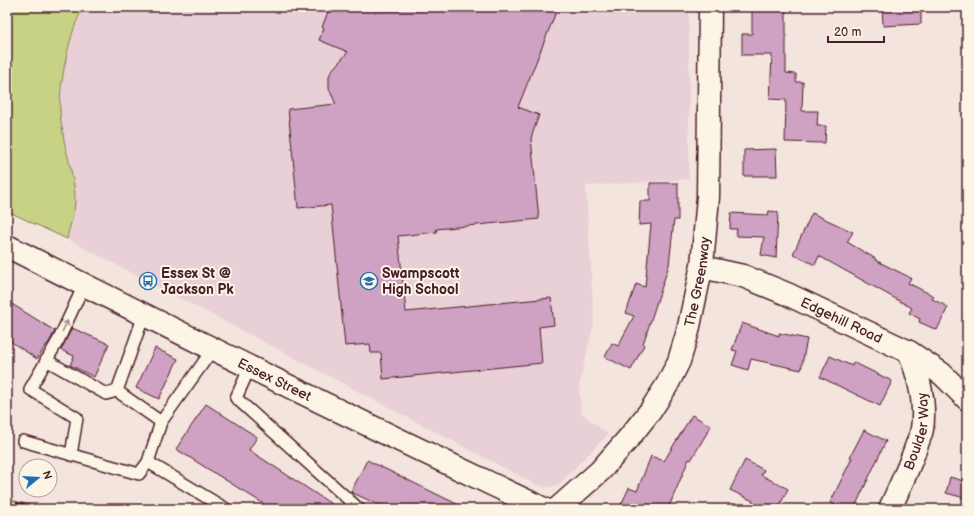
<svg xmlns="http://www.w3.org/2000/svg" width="974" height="516" font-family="'Balsamiq Sans',sans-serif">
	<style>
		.built { fill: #e8d0d6 }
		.green { fill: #c7d285; stroke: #887858 }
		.building { fill: #cfa1c2; stroke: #4a1f2b }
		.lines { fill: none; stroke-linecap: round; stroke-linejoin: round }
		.lane-casing { stroke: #4a1f2b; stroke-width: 14 }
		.street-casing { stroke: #4a1f2b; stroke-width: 25 }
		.secondary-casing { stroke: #4a1f2b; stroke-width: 25 }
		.lane { stroke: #fcf5e5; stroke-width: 11 }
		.street { stroke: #fcf5e5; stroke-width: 22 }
		.secondary { stroke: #fcf5e5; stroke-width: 22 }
		.rail-casing { stroke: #4a1f2b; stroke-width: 4.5 }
		.rail { stroke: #fcf5e5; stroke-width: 3; stroke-dasharray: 9; stroke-linecap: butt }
		.oneway { stroke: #a38a88 }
		.labels { text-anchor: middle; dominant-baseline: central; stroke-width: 4; stroke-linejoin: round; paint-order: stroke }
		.poi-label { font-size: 14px; font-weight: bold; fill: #4a1f2b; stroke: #fcf5e5; text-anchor: start }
		.street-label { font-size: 14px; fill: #4a1f2b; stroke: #fcf5e5 }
	</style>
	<rect width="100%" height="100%" fill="#f3e4de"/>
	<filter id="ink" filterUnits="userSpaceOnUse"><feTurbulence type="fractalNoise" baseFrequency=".025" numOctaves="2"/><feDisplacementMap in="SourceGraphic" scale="8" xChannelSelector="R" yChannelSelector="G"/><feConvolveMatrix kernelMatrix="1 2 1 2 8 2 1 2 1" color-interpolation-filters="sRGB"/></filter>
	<g filter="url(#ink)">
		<path class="built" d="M84,7H689V179L586,186L594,323L579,385L581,413L608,434L558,485L549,487L537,485L67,239L75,201L73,179L65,142L60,109L63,76L70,40L80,13Z"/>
		<path class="green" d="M7,7H84C70,26 59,86 60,110C60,120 63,130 64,140C68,160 75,180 75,200C75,213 69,227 67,239L7,211Z"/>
		<path class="building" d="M330,7H558L518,107L539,115L531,138L539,219L436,229L437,232L398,236L406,312L551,298L554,325L539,327L542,363L383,379L381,353H371L370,344L345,346L331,205L298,208L288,109L336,104L329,89V76L332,70L348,52L319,40L324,28L322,27Z
			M752,7H786V73L796,74V82H803L802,111H818L817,126H826L825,143L785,142L786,100L770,99L772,55H742V34H752Z
			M882,7H921V24L883,26Z
			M776,149L777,176H744V150Z
			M650,183H678V220H674L669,265L643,344L644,345L631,370L605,357L612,343L618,346L634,316L626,313L636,284L645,287L651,224L639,225L640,201H650Z
			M769,211L778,212L776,258L761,255L764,237L736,236L737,229H730L731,213L768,215Z
			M812,213L853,232L847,242L876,259L875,260L911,278L908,283L934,296L932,299L948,307L937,330L919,322L920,319L909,313L912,308L819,256L815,265L793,254Z
			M7,301L55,331L48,344H47L37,359L7,339Z
			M742,323L779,336V333L807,339L801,370L751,359L748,370L732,365L737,351L732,350Z
			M72,328L109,344L94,377L70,365L74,356L61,350Z
			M155,348L178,359L159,399L136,388Z
			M830,356L852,366L853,362L892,381L880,406L820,377Z
			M206,404L257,437L249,450L339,509H272L176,449Z
			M692,415L711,426L691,460L689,459L668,509H619L629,488L637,491L651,456L664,461Z
			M864,430L886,441L854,509H842L830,503L852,458L850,457Z
			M367,460L467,509H387L351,492Z
			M745,460L764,470L761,475L788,489L778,509H749L753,501L730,490Z
			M950,477L967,482V489L965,498L946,493Z"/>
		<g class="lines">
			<defs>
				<path id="lane" d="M144,315L117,391L161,422L213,349
					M46,360L106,394L117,391
					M250,367L236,398L359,509
					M161,422L148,462L226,509
					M23,441L139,474L148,462
					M71,455L77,418L30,389L59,339L84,285"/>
				<g id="street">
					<path id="s1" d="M702,267L743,276L787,294L909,352L942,374L967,399"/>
					<path id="s2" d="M557,509L600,471L628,439L651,410L667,385L679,361L688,331L702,265L708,197L710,7"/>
					<path id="s3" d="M890,509C899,488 909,468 916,447C918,441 921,435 922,429C926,402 919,376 909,352"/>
				</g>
				<g id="secondary">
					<path id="s4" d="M7,246C185,336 364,424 544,509"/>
				</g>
			</defs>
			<use href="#lane" class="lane-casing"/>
			<use href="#street" class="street-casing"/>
			<use href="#secondary" class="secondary-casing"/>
			<use href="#lane" class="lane"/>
			<use href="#street" class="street"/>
			<use href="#secondary" class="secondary"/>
			<defs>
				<path id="rail" d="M7,501L36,509"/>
			</defs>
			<use href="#rail" class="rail-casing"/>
			<use href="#rail" class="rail"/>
		</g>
		<defs><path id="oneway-shaft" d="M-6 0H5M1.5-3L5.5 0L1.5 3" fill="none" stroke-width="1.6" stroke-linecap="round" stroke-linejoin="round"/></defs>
		<use class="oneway" href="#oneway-shaft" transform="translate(65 326) rotate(-65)"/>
	</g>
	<defs>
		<symbol id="bus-ring" viewBox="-11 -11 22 22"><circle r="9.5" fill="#fcf5e5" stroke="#1f6fb2" stroke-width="1.5"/><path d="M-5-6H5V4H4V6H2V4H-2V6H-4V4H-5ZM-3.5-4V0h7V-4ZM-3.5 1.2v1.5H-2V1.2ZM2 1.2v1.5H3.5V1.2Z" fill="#1f6fb2"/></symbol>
		<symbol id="school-ring" viewBox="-11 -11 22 22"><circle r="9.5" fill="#fcf5e5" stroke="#1f6fb2" stroke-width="1.5"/><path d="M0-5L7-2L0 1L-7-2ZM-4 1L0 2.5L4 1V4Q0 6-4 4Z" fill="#1f6fb2"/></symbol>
	</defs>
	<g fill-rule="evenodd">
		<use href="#bus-ring" x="138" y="271" width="20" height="20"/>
		<use href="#school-ring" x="359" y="271" width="20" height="20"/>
	</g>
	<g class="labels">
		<g class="poi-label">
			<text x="161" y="273">Essex St @<tspan x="161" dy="16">Jackson Pk</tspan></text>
			<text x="382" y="273">Swampscott<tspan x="382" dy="16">High School</tspan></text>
		</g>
		<g class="street-label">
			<text stroke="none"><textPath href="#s2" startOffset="275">The Greenway</textPath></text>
			<text stroke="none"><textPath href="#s1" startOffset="150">Edgehill Road</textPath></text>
			<text stroke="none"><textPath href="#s4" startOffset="299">Essex Street</textPath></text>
			<text stroke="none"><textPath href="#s3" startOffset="83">Boulder Way</textPath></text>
		</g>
	</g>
	<rect width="974" height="516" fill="none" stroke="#fcf5e5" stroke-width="24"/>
	<rect x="12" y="12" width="950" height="492" fill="none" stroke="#4a1f2b" stroke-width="1.5" filter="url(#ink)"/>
	<g transform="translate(38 478) rotate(72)"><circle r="19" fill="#fcf5e5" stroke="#b59f9b"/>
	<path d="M0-3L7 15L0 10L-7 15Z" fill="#1f6fb2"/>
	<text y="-6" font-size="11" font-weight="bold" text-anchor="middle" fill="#4a1f2b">N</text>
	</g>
	<path d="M828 36v6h56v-6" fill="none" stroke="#4a1f2b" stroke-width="2"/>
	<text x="834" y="36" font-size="12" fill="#4a1f2b" stroke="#fcf5e5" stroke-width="3" paint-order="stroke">20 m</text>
</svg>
